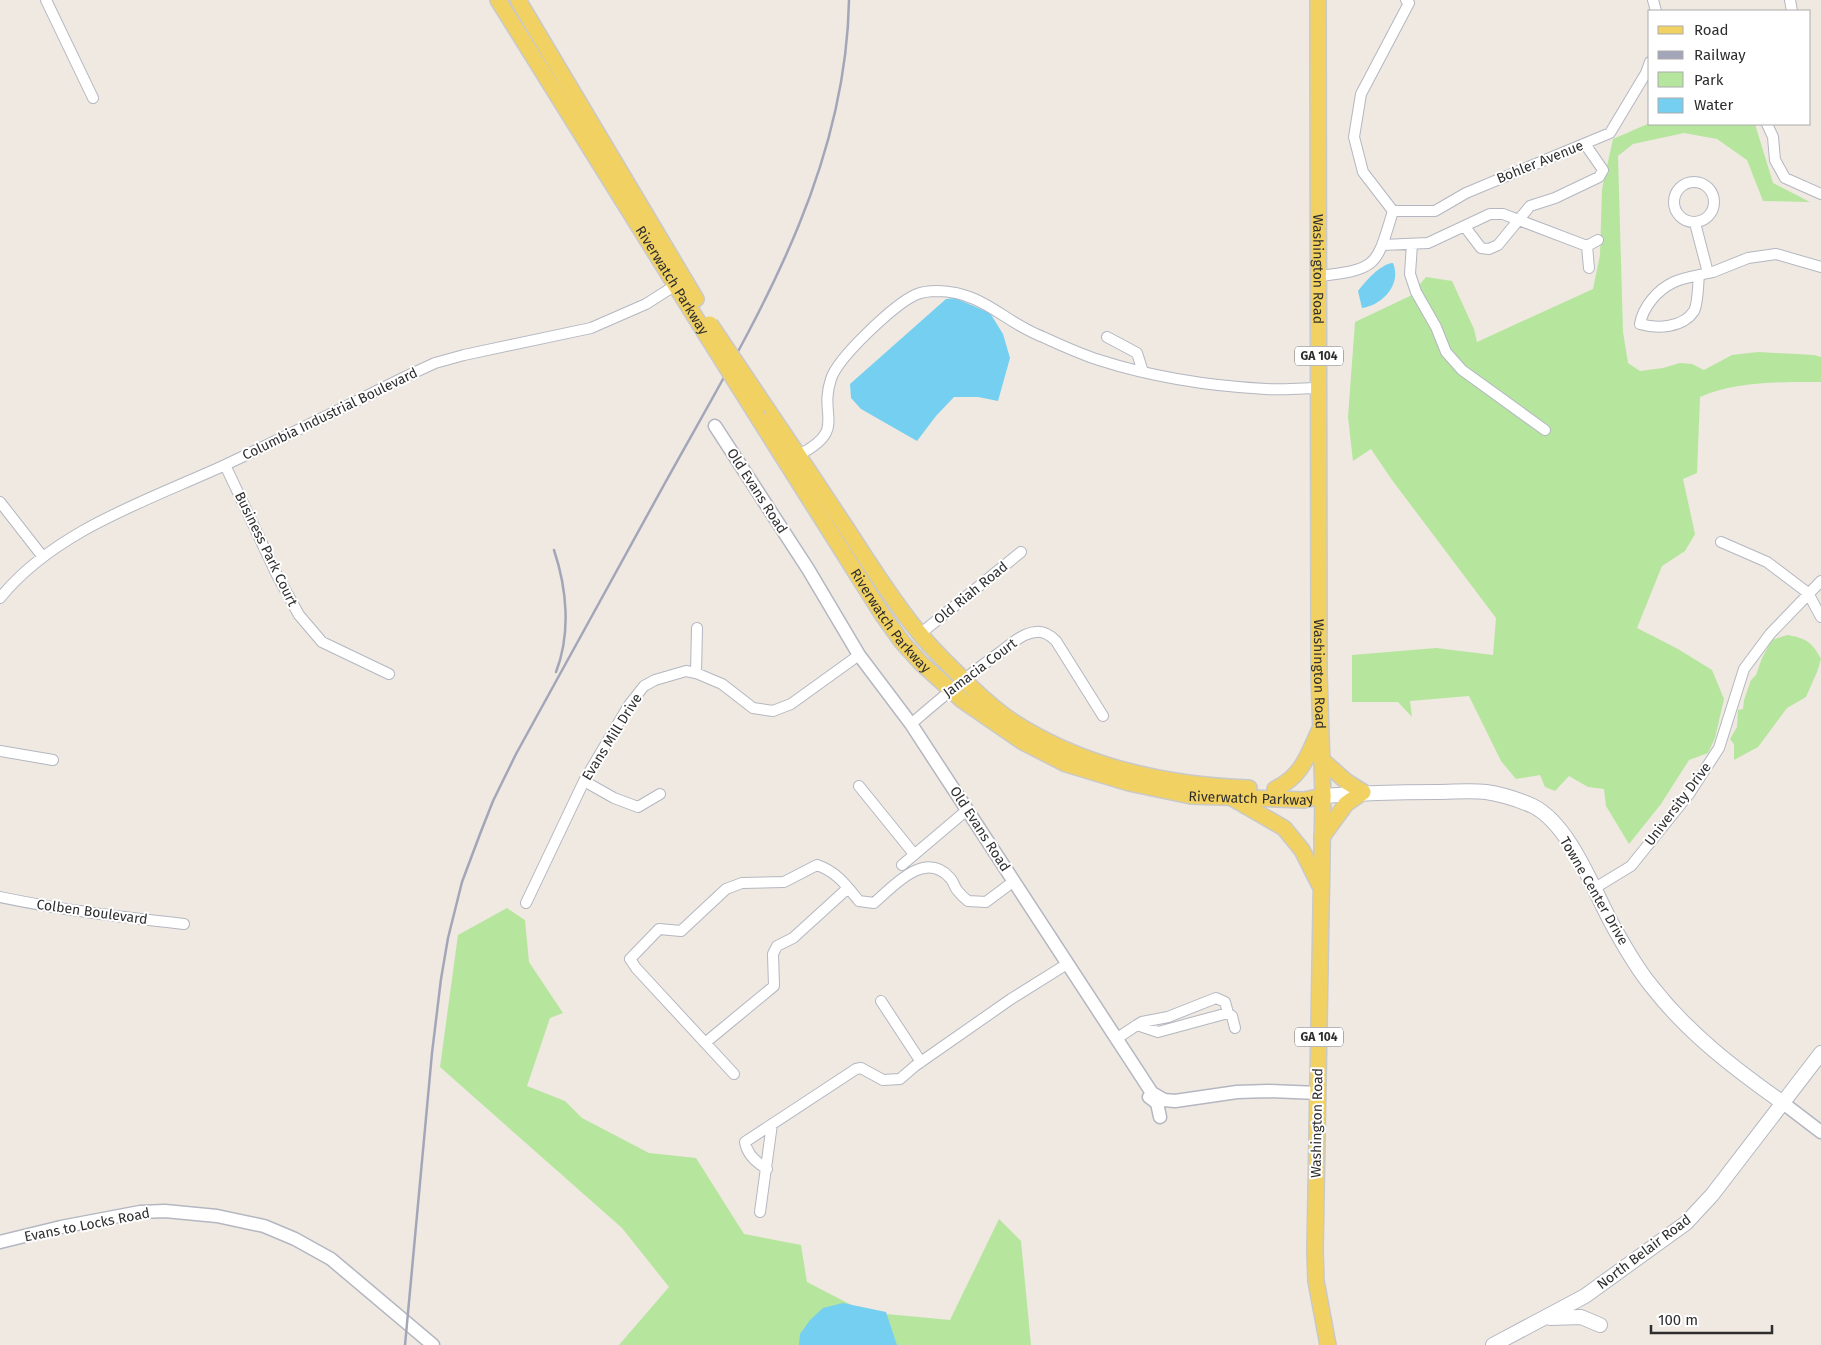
<svg xmlns="http://www.w3.org/2000/svg" width="1821" height="1345" font-family="'Fira Sans',sans-serif">
	<style>
		.green { fill: #b6e59e }
		.water { fill: #75cff0 }
		.lines { fill: none; stroke-linecap: round; stroke-linejoin: round }
		.minor-casing { stroke: #b4b7c1; stroke-width: 12 }
		.tertiary-casing { stroke: #b4b7c1; stroke-width: 15 }
		.secondary-casing { stroke: #b4b7c1; stroke-width: 16 }
		.primary-casing { stroke: #c9c9c9; stroke-width: 18 }
		.minor { stroke: #fff; stroke-width: 10 }
		.tertiary { stroke: #fff; stroke-width: 12 }
		.secondary { stroke: #fff; stroke-width: 14 }
		.primary { stroke: #f2d163; stroke-width: 15 }
		.rail { stroke: #a3a6b8; stroke-width: 2.5 }
		.primary-bridge-casing { stroke: #c9c9c9; stroke-width: 18; stroke-linecap: butt }
		.primary-bridge { stroke: #f2d163; stroke-width: 15 }
		.labels { text-anchor: middle; dominant-baseline: central; stroke-width: 4; stroke-linejoin: round; paint-order: stroke }
		.shield { fill: #fff; stroke: #6d6d6d; stroke-width: 1 }
		.shield-label { font-size: 12px; font-weight: bold; fill: #2e2e2e }
		.street-label { font-size: 14px; fill: #2e2e2e; stroke: #fff }
	</style>
	<rect width="100%" height="100%" fill="#efe9e1"/>
	<path class="green" d="M1650,123L1755,124L1773,183L1810,202L1763,201L1747,160L1717,139L1684,133L1633,144L1618,156L1623,332L1628,363L1640,371L1663,368L1680,363L1692,364L1704,370L1732,355L1758,352L1814,355L1821,357V382C1781,382 1737,381 1700,397L1697,473L1683,479L1695,534L1685,551L1662,566L1637,628L1678,649L1712,670L1724,699L1715,738L1708,753L1689,760L1661,804L1629,844L1606,806L1604,789L1588,787L1569,776L1555,791L1545,787L1540,775L1516,779L1501,761L1469,696L1410,701L1412,717L1398,702H1352V655L1436,648L1493,655L1496,618L1392,480L1371,449L1353,461L1348,417L1355,322L1410,296L1426,277L1452,281L1474,329L1477,342L1593,289L1600,255L1602,189L1613,139Z
		M1787,635C1806,638 1812,642 1821,659L1817,672L1806,697L1787,708L1758,747L1734,760V744L1730,739L1737,727L1738,710L1743,709L1744,700L1751,680L1756,675L1762,658L1772,640Z
		M507,908L525,920L529,962L563,1013L550,1018L527,1086L565,1101L582,1118L649,1153L696,1158L744,1234L801,1245L807,1282L865,1312L950,1320L999,1219L1021,1241L1031,1345H619L669,1287L622,1228L440,1067L458,935Z"/>
	<path class="water" d="M1393,263C1402,285 1382,305 1362,308L1358,291C1366,281 1380,264 1393,263Z
		M955,298L990,313L1003,334L1010,358L998,401L978,397H954L936,416L917,441L861,409L851,398L850,384L946,299Z
		M843,1303L886,1312L897,1345H799L800,1334L810,1320L823,1308Z"/>
	<g class="lines">
		<defs>
			<path id="minor" d="M46,0L93,98
				M1653,0L1656,11
				M1790,0L1792,11
				M1767,124L1773,137L1775,160L1785,178L1821,194
				M1674 202a20 20 0 1 1 40 0a20 20 0 1 1-40 0Z
				M1393,211H1435L1466,193L1610,133L1646,73L1650,62
				M1393,211L1363,172L1354,137L1361,94L1409,3L1406,0
				M1695,223L1708,273
				M1465,227L1481,248L1489,249L1498,245L1530,206L1555,198L1599,177L1603,170L1585,144
				M1412,244L1410,274L1416,292L1436,327L1446,352L1462,370L1545,430
				M1383,245L1428,243L1490,214H1503L1587,246L1589,268
				M1587,246L1598,240
				M1699,275C1698,284 1698,304 1694,311C1683,328 1657,329 1640,324C1643,307 1657,290 1674,282C1685,277 1700,275 1713,272L1748,258L1776,254L1821,267
				M1319,276C1378,269 1376,267 1393,211
				M1107,337L1137,353L1143,372
				M799,455C848,429 818,417 831,379C838,357 894,305 915,295C921,292 931,291 938,291C981,292 1000,318 1036,334C1057,343 1077,353 1099,360C1152,377 1210,386 1266,389C1283,390 1301,388 1319,388
				M225,465L277,575L299,615L322,642L389,674
				M0,502L43,557
				M1721,542L1767,562L1808,593L1821,617
				M0,598C55,530 149,500 225,465C287,436 348,405 409,375L435,363L464,355L591,328L646,304L679,283
				M920,634L1021,552
				M696,673L697,628
				M911,724C940,699 968,675 999,653C1010,645 1022,633 1036,632C1044,631 1050,635 1056,641L1103,716
				M0,751L53,760
				M584,781L614,798L638,807L660,794
				M859,786L914,854
				M902,865L967,810
				M1595,888L1631,866L1689,794L1719,748L1744,669L1770,634L1821,581
				M0,897C61,910 122,917 184,924
				M526,903L584,781L629,705L644,686L655,680L686,671L696,673L722,684L753,708L773,711L791,704L859,655
				M881,1001L921,1062
				M1137,1025L1142,1022L1168,1017L1216,998L1225,1002L1228,1013
				M1116,1039L1137,1025L1158,1032L1228,1013L1232,1016L1235,1028
				M705,1043L774,986L773,954L777,946L793,938L848,888
				M734,1074L636,968L630,959L659,929L681,931L726,889L742,883L784,882L817,865C837,872 846,885 859,901L874,903C893,887 924,850 949,877C953,880 954,886 957,890C960,894 964,898 968,901L986,902L1014,881
				M767,1169C757,1163 747,1155 745,1142L856,1069L861,1068L883,1080L900,1079L915,1066L1011,999L1067,964
				M760,1212L772,1124"/>
			<path id="tertiary" d="M715,426L808,569L859,655L911,724L1152,1093L1164,1100L1175,1101L1237,1092L1268,1091L1318,1093
				M1149,1097L1157,1103L1160,1117
				M1783,1103L1821,1132
				M0,1242L61,1227L140,1212L165,1211L217,1216L264,1226L295,1239L331,1259L433,1345"/>
			<path id="secondary" d="M1323,796C1361,793 1398,792 1437,792C1453,792 1470,790 1486,792C1501,794 1519,800 1533,806C1570,825 1593,889 1612,924C1624,946 1637,969 1653,988C1689,1034 1735,1069 1783,1103
				M1550,1318L1581,1317L1600,1325
				M1493,1345L1585,1296L1686,1223L1712,1195L1821,1053"/>
			<g id="primary">
				<path id="s1" d="M498,0L707,336"/>
				<path d="M518,0L696,299"/>
				<path id="s2" d="M1318,0L1319,674L1323,796L1315,1251L1316,1281L1328,1345"/>
				<path d="M763,403C791,444 818,485 845,526C868,561 890,597 916,629C929,646 945,661 960,676C976,692 993,708 1012,721C1083,767 1166,785 1249,788"/>
				<path id="s3" d="M759,419L882,614L902,642L921,663L962,700L1023,742L1066,764L1129,783L1191,796L1304,800L1323,796"/>
				<path d="M1321,759L1347,782L1363,792L1346,804L1322,837"/>
				<path d="M1275,789C1302,776 1307,757 1319,731"/>
				<path d="M1232,798L1284,828L1302,850L1319,884"/>
			</g>
		</defs>
		<use href="#minor" class="minor-casing"/>
		<use href="#tertiary" class="tertiary-casing"/>
		<use href="#secondary" class="secondary-casing"/>
		<use href="#primary" class="primary-casing"/>
		<use href="#minor" class="minor"/>
		<use href="#tertiary" class="tertiary"/>
		<use href="#secondary" class="secondary"/>
		<use href="#primary" class="primary"/>
		<path class="rail" d="M554,550C567,589 571,633 556,672
			M405,1345L432,1053L441,979L448,938L462,882L480,834L493,801L516,754C566,664 615,573 665,483C749,331 846,180 849,0"/>
		<defs>
			<path id="primary-bridge" d="M710,324L763,403
				M707,336L759,419"/>
		</defs>
		<use href="#primary-bridge" class="primary-bridge-casing"/>
		<use href="#primary-bridge" class="primary-bridge"/>
	</g>
	<g class="labels">
		<g class="shield">
			<rect x="1295" y="346.5" width="48" height="19" rx="4"/>
			<rect x="1295" y="1027.5" width="48" height="19" rx="4"/>
		</g>
		<g class="shield-label">
			<text x="1319" y="356">GA 104</text>
			<text x="1319" y="1037">GA 104</text>
		</g>
		<g class="street-label">
			<text transform="translate(1540 162) rotate(-22)">Bohler Avenue</text>
			<text stroke="none"><textPath href="#s2" startOffset="269">Washington Road</textPath></text>
			<text stroke="none"><textPath href="#s1" startOffset="330">Riverwatch Parkway</textPath></text>
			<text transform="translate(330 414) rotate(-26)">Columbia Industrial Boulevard</text>
			<text transform="translate(757 491) rotate(57)">Old Evans Road</text>
			<text transform="translate(266 549) rotate(64)">Business Park Court</text>
			<text transform="translate(971 593) rotate(-39)">Old Riah Road</text>
			<text stroke="none"><textPath href="#s3" startOffset="241">Riverwatch Parkway</textPath></text>
			<text transform="translate(980 668) rotate(-37)">Jamacia Court</text>
			<text stroke="none"><textPath href="#s2" startOffset="674">Washington Road</textPath></text>
			<text transform="translate(612 737) rotate(-58)">Evans Mill Drive</text>
			<text stroke="none"><textPath href="#s3" startOffset="660">Riverwatch Parkway</textPath></text>
			<text transform="translate(1678 804) rotate(-53)">University Drive</text>
			<text transform="translate(980 829) rotate(57)">Old Evans Road</text>
			<text transform="translate(1594 891) rotate(60)">Towne Center Drive</text>
			<text transform="translate(92 912) rotate(8)">Colben Boulevard</text>
			<text transform="translate(1317 1123) rotate(-89)">Washington Road</text>
			<text transform="translate(87 1225) rotate(-11)">Evans to Locks Road</text>
			<text transform="translate(1644 1252) rotate(-37)">North Belair Road</text>
		</g>
	</g>
	<rect x="1648" y="10" width="162" height="115" fill="#ffffff" stroke="#ababab"/>
	<rect x="1658" y="26" width="25" height="8" fill="#f2d163" stroke="#ababab"/>
	<text x="1694" y="35" font-size="15" fill="#2e2e2e">Road</text>
	<rect x="1658" y="51" width="25" height="8" fill="#a3a6b8" stroke="#ababab"/>
	<text x="1694" y="60" font-size="15" fill="#2e2e2e">Railway</text>
	<rect x="1658" y="72" width="25" height="15" fill="#b6e59e" stroke="#ababab"/>
	<text x="1694" y="85" font-size="15" fill="#2e2e2e">Park</text>
	<rect x="1658" y="98" width="25" height="15" fill="#75cff0" stroke="#ababab"/>
	<text x="1694" y="110" font-size="15" fill="#2e2e2e">Water</text>
	<path d="M1651 1325v8h121v-8" fill="none" stroke="#2e2e2e" stroke-width="2.5"/>
	<text x="1658" y="1325" font-size="15" fill="#2e2e2e" stroke="#ffffff" stroke-width="4" paint-order="stroke">100 m</text>
</svg>
